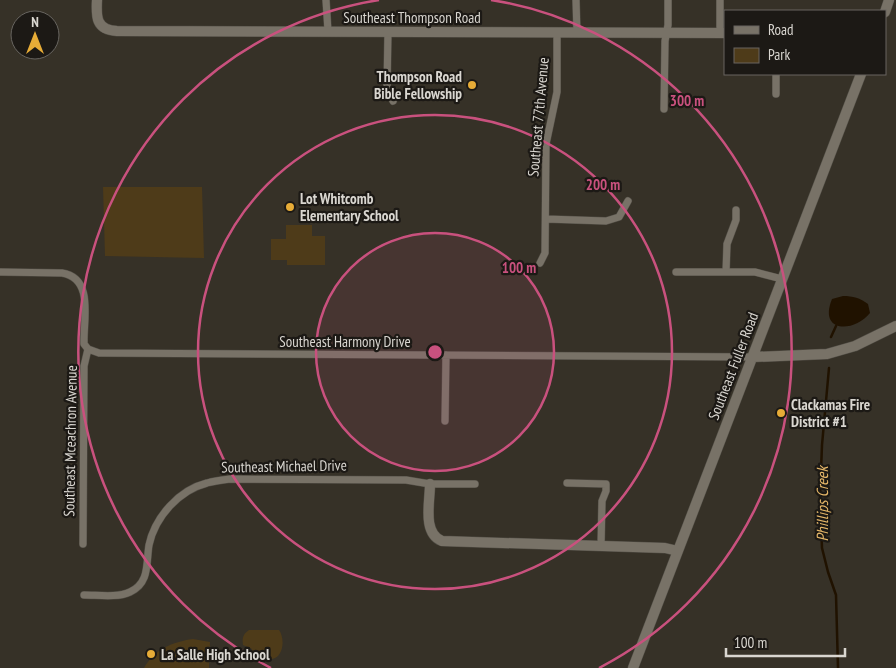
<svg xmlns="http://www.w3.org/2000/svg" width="896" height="668" font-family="'PT Sans Narrow',sans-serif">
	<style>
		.green { fill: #4e3b19 }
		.water { fill: #201200 }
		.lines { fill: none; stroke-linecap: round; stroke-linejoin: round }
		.stream { stroke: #201200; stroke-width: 2.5 }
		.street-casing { stroke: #524e46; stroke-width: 8 }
		.secondary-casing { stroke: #524e46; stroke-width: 11 }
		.street { stroke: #787267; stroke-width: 7 }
		.secondary { stroke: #787267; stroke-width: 10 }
		.ring { fill: none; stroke: #c9517e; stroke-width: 2.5 }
		.poi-dot { fill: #e7ac37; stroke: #1c1915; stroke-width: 2 }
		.labels { text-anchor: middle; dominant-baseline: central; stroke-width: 4.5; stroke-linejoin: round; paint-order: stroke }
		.street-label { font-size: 15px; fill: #d9d6d0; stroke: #1c1915 }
		.poi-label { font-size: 15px; font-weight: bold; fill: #d9d6d0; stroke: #1c1915; text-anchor: start }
		.water-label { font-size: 16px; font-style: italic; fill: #e4b668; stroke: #1c1915 }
		.centre { fill: #c9517e; stroke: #1c1915; stroke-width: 2.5 }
		.ring-label { font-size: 15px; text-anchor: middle; font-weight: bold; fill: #c9517e; stroke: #1c1915; stroke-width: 4.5; stroke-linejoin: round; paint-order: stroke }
	</style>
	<rect width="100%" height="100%" fill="#363127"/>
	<path class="green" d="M103,187H202L204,258L105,256Z
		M286,225H312V236H325V265H287V260H271V239H286Z
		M249,630H279C285,638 284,657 272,659C266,661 258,657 252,654V649L243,645C242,638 243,634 249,630Z
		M193,639L210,642L209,668H144C155,649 172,642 193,639Z"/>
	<path class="water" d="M843,296C853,296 860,298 868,304L870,313C854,333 818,333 832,299Z"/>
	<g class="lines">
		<path class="stream" d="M831,337L836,326
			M829,368L822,445L820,497L822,548L828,572L836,595L838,668"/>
		<defs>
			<path id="street" d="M326,0L328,31
				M576,0L577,33
				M388,32L387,87L393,101
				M720,33V0
				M776,94V74
				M664,109L665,41L668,25V0
				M546,219L606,221L619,217L628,201
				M540,263L545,253L546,144L557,92V33
				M0,272L62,273C93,278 84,316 84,340V344L88,349
				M676,272H755L782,279
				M726,272L727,244L736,220V210
				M88,349L99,353L753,357
				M445,421L446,355
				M567,483L606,484V491L602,501L601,546
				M83,544L84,366L88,349
				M84,595C98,595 117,598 130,592C150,583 146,563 149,545C155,517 179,490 207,483C214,481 222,480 230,479L406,480L430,484H475"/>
			<path id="secondary" d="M97,0C96,17 96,30 117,31L725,33
				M885,12L889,0
				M753,357L827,354L855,346L896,326
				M430,484C430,502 422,533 442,541L665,548L678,551
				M633,668L861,74"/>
		</defs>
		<use href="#street" class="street-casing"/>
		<use href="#secondary" class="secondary-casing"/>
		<use href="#street" class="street"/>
		<use href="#secondary" class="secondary"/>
	</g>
	<circle cx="435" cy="352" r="119" fill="#c9517e" fill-opacity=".12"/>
	<g class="ring">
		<circle cx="435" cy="352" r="119"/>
		<circle cx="435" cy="352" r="237"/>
		<path d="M271 668A356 356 0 0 1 379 0M491 0A356 356 0 0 1 599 668"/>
	</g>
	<g class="poi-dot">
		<circle cx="472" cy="85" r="5"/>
		<circle cx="290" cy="207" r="5"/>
		<circle cx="781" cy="413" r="5"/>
		<circle cx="151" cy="654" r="5"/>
	</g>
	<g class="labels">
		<g class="street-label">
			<text x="412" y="17">Southeast Thompson Road</text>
			<text transform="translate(538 117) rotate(-85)">Southeast 77th Avenue</text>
			<text x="345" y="341">Southeast Harmony Drive</text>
			<text transform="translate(733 366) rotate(-69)">Southeast Fuller Road</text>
			<text transform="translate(70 441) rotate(-89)">Southeast Mceachron Avenue</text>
			<text transform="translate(284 466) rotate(-1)">Southeast Michael Drive</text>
		</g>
		<g class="poi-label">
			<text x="462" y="76" text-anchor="end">Thompson Road<tspan x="462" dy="17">Bible Fellowship</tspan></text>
			<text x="300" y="198">Lot Whitcomb<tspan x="300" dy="17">Elementary School</tspan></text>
			<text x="791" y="404">Clackamas Fire<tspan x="791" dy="17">District #1</tspan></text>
			<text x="161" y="654">La Salle High School</text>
		</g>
		<g class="water-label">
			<text transform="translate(822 504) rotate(-90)">Phillips Creek</text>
		</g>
	</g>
	<circle cx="435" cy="352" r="8" class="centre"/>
	<g class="ring-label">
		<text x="687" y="106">300 m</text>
		<text x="603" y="190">200 m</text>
		<text x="519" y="273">100 m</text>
	</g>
	<rect x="724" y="10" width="162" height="65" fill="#1c1915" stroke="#686560"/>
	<rect x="734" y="26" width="25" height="8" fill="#787267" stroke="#686560"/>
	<text x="768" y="35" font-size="15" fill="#d9d6d0">Road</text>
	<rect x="734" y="48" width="25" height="15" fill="#4e3b19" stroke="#686560"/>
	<text x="768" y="60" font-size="15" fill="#d9d6d0">Park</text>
	<g transform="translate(35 35)"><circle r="24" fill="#1c1915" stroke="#686560"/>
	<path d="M0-4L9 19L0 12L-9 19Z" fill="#e7ac37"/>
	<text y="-8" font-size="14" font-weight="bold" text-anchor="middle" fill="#d9d6d0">N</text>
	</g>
	<path d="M726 648v8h119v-8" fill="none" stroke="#d9d6d0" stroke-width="2.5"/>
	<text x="734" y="648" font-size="15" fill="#d9d6d0" stroke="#1c1915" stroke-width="4" paint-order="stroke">100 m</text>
</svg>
